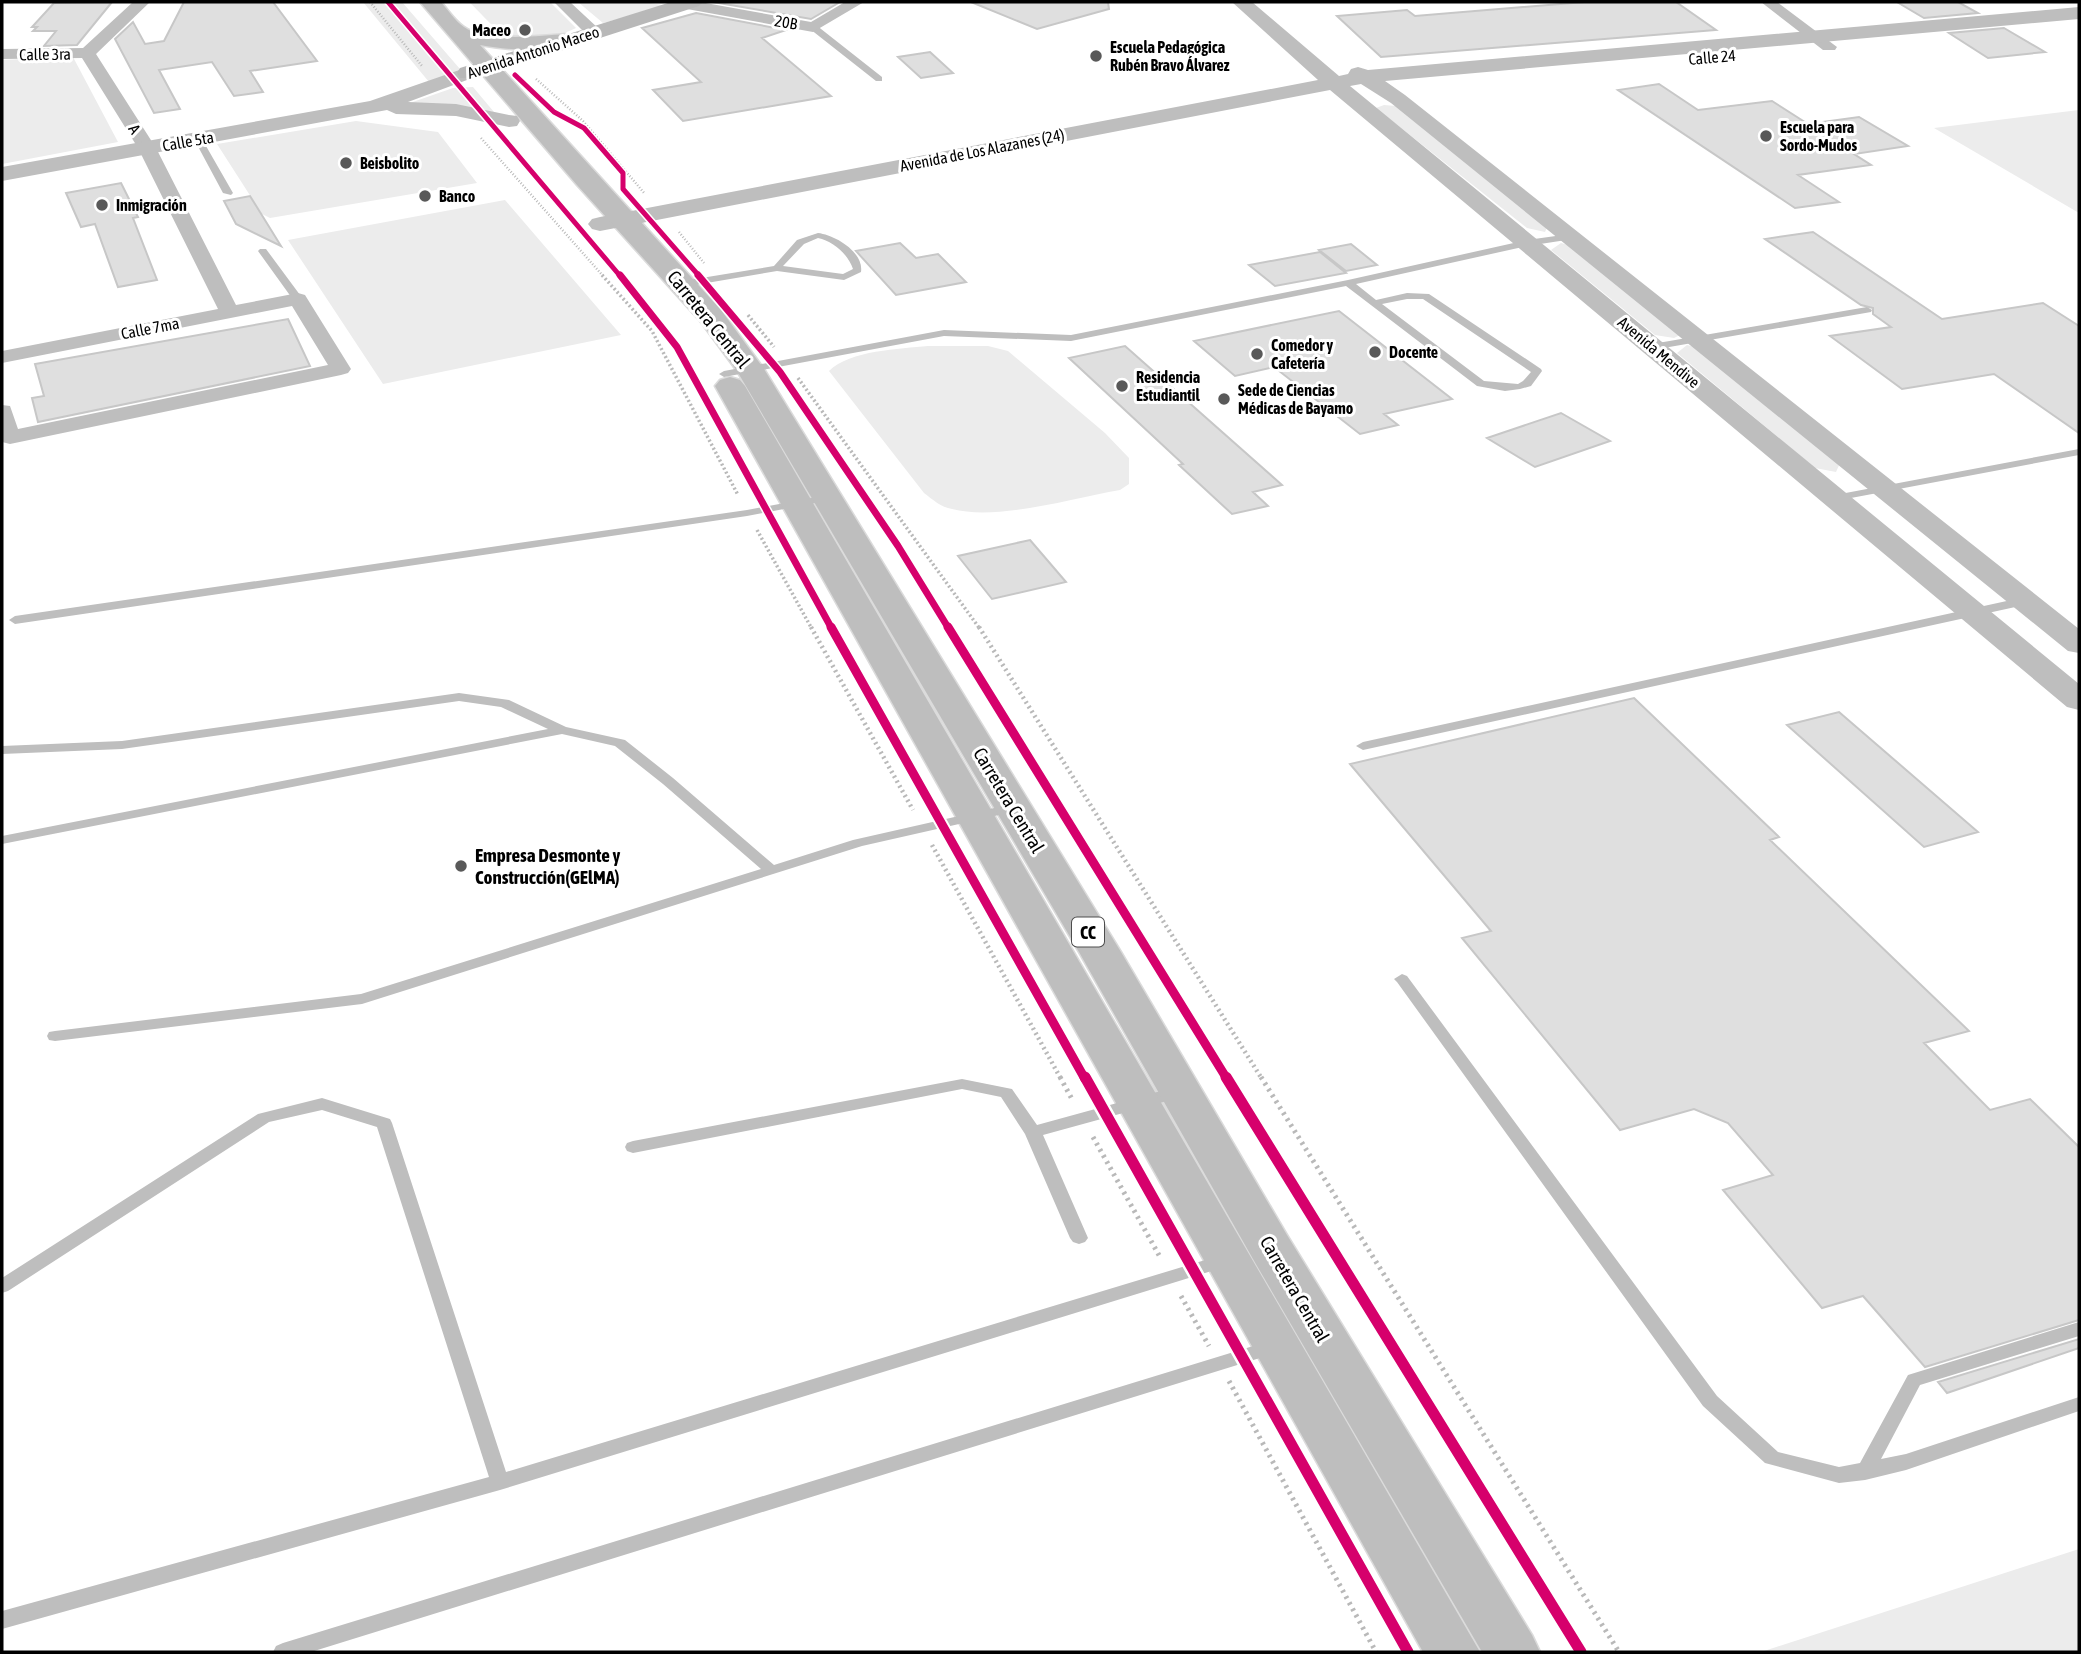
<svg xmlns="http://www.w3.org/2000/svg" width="2081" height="1654" font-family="'Asap Condensed',sans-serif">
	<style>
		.green { fill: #ececec }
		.building { fill: #dfdfdf; stroke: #c7c7c7; stroke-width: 2 }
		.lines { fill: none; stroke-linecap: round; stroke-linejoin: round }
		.trunk-casing { stroke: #dbdbdb; stroke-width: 3 }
		.path-far3 { stroke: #b9b9b9; stroke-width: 2.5; stroke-dasharray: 1 2; stroke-linecap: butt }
		.path-far2 { stroke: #b9b9b9; stroke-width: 3.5; stroke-dasharray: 2 2.5; stroke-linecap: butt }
		.path-far1 { stroke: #b9b9b9; stroke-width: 4.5; stroke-dasharray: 2 3.5; stroke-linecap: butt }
		.path { stroke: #b9b9b9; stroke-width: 5; stroke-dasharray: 2.5 4.5; stroke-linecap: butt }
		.service { fill: #bebebe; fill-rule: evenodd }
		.minor { fill: #bebebe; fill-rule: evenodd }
		.tertiary { fill: #bebebe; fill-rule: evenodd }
		.secondary { fill: #b8b8b8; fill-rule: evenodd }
		.trunk { fill: #bebebe; fill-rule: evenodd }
		.cycleway-far3-casing { stroke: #fff; stroke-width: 8 }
		.cycleway-far2-casing { stroke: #fff; stroke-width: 10 }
		.cycleway-far1-casing { stroke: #fff; stroke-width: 13 }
		.cycleway-casing { stroke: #fff; stroke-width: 16 }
		.cycleway-far3 { stroke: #d6006c; stroke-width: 5 }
		.cycleway-far2 { stroke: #d6006c; stroke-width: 7 }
		.cycleway-far1 { stroke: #d6006c; stroke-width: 9 }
		.cycleway { stroke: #d6006c; stroke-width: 11 }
		.poi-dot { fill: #595959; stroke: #fff; stroke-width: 2.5 }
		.labels { text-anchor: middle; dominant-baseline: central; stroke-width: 6; stroke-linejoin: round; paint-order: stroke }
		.far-street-label { font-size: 16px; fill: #000; stroke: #fff }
		.far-poi-label { font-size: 16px; font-weight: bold; fill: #000; stroke: #fff; text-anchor: start }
		.shield { fill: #fff; stroke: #4c4c4c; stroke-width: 2 }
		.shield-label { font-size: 18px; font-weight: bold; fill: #000 }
		.street-label { font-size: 19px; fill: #000; stroke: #fff }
		.poi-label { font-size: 19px; font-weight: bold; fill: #000; stroke: #fff; text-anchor: start }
	</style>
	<rect width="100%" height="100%" fill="#fff"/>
	<path class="green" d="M363,2H402L460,69L457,73L429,82Z
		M469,2H550L576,28C556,38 522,45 501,32C490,25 479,11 469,2Z
		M578,2H644L668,6L603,23Z
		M73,57L118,142L2,164V60Z
		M473,87L494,112L407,104L453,88Z
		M1384,105L1396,106L1549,223L1545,232L1527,228L1376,108Z
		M2079,110V213L1934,128Z
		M356,121L438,132L477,183L270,218L262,214L217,144Z
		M505,200L621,335L383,384L288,240Z
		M1561,243L1576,247L1686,332L1674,338L1655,335L1551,250Z
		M1687,345L1704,349L1841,461L1836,472L1815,468L1677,353Z
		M928,346H988L1008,351L1105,433L1129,458V484L1120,490C1073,498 998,521 952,509C941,507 933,500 924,493L829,371C850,350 900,349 928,346Z
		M2079,1549V1652H1761Z"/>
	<path class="building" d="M112,2L77,45L44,46L56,31H33L37,27H32L54,3Z
		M184,2H273L317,61L250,71L263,92L234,96L212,62L159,70L180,109L154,113L115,39L133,22L145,44L164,41Z
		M713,2H840L811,19Z
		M971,2H1108L1109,9L1037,29Z
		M1585,2H1676L1716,30L1381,57L1337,16L1407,10L1415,16Z
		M1897,2H1958L1978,13L1924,18Z
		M696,13L786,30L762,38L831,96L683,121L653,90L701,82L642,28Z
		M2004,28L2045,52L1988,58L1949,33Z
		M930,52L953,73L921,78L898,57Z
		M1659,84L1698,110L1772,101L1808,124L1859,117L1908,146L1854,154L1871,165L1798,175L1839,202L1795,208L1618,90Z
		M121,183L138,217L133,218L157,280L118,287L95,224L81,227L66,193Z
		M250,196L281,246L236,224L224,201Z
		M1813,232L1942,319L2043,303L2079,326V433L1994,374L1902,389L1830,336L1891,327L1873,314V308L1861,305L1765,239Z
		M900,243L916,258L938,254L966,282L896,295L856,251Z
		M1351,244L1377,265L1346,271L1319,250Z
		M1320,252L1346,273L1275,286L1249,265Z
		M1339,311L1452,399L1384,414L1398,425L1360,434L1274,367L1235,376L1194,341Z
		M288,319L310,366L38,422L32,398L44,396L35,364Z
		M1125,346L1282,485L1253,492L1268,506L1232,514L1179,465L1183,464L1069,358Z
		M1561,413L1610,441L1535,467L1487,438Z
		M1030,540L1066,582L992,599L958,556Z
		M1634,698L1779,837L1770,840L1969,1031L1924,1043L1990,1110L2030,1099L2079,1147V1320L1925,1367L1863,1296L1822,1308L1723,1190L1773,1175L1728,1123L1694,1109L1620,1130L1462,938L1491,931L1350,764Z
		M1839,712L1978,832L1924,847L1787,725Z
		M2079,1339V1348L1947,1393L1938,1382Z"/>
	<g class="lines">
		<defs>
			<path id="trunk" d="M420,2H441C448,10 455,21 464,27C484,42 541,36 565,34L573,36L576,41L573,46C544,53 509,50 480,45L721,310L764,369L1121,952L1287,1235L1532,1635L1540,1652H1482L1253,1259L1079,952L737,371L701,322L577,185Z
				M730,377L740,380L745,386L1480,1652H1423L715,386L720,380Z"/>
		</defs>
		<use href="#trunk" class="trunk-casing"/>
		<path class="path-far3" d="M370,2L422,66
			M536,79L583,121L645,194
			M481,138L604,277
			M679,232L704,263"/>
		<path class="path-far2" d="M602,275L652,331L738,495
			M748,315L774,347
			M798,378L980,629
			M757,530L812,629"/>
		<path class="path-far1" d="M811,627L913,810
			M979,627L1262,1079
			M932,845L1061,1079"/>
		<path class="path" d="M1060,1077L1073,1101
			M1261,1077L1619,1652
			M1093,1137L1160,1257
			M1181,1296L1209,1346
			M1229,1381L1376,1652"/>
		<path class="service" d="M810,25H816L882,77V81H876L810,29Z
			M195,137L202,139L233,193L231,195L223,193L194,139Z
			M818,233C835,235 864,252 861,272L844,280L777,271L683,287L678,284L683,281L774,266L797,240ZM818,238C833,241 848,254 853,269L843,274L783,266L804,244Z
			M1570,234L1575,237L1573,239L1527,246L1356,284L1376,300L1407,293L1429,294L1541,369L1542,371L1531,386L1520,389L1505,391L1477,386L1346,286L1071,341L944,336L724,377L719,374L724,371L944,330L1071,335L1348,280L1527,240ZM1407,299H1423L1531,372L1523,381L1518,384L1484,381L1382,304Z
			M260,249H266L303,299L302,301H294L258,251Z
			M1867,307L1872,310L1871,312L1652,350L1647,347L1652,344Z
			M2079,449V455L1835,501L1829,498L1835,495Z
			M827,495L831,496V500L747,516L15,624L9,620L15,616L747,510Z
			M2025,597L2031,601L2029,604L1363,750L1356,746L1363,742Z
			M459,693L509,700L566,727L625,740L673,778L774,865L853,840L1012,804L1019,808L1012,812L862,846L362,1004L55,1041L49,1040L47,1036L49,1032L55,1031L361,994L761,869L663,784L615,746L562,734L2,844V836L548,729L501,707L459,701L122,749L2,754V746L122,741Z
			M1402,974L1407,976L1717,1396L1778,1452L1839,1467L1860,1463L1908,1375L2079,1322V1336L1920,1385L1881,1459L1906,1454L2079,1397V1411L1906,1470L1865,1480L1839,1483L1765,1463L1703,1406L1397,982L1394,979Z
			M962,1079L1012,1089L1037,1125L1179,1086L1185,1088L1187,1092L1185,1096L1043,1135L1088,1238L1085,1242L1079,1244L1073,1242L1070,1238L1025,1134L1001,1097L962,1089L633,1153L627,1151L625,1147L627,1143L633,1141Z
			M322,1098L390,1119L392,1123L506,1472L1225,1254L1231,1255L1234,1260L1231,1265L500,1490L2,1629V1611L489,1477L377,1127L322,1110L269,1122L8,1291L2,1293V1278L258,1114Z
			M1273,1340L1279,1342L1282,1347L1279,1352L311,1652H273L276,1646L283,1643Z"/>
		<path class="minor" d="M133,2H150L96,54L156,148L236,305L298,293L305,295L351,369L348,373L341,375L10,444L2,442V405L10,406L18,429L328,365L292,306L2,363V351L218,309L138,148L82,58L2,59V49L83,48Z
			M554,2H570L599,29L601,32L599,35H587Z
			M668,2H700L811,22L845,2H864L813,32L676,7Z
			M1761,2H1777L1837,47L1835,50H1823Z"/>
		<path class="tertiary" d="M1232,2H1252L1339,76L1348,74L1351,69L1358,67L1368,70L2079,7V19L1385,81L1405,95L2079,629V653L2068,651L1391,103L1361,84L1350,86L2079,684V710L2067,707L1330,90L600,231L592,229L588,224L592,219L600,217L1318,80Z
			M468,67L475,69L478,73L475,77L408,102L456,104L509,115L517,116L520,121L517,126L509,127L456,116L396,114L387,110L2,181V167L370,101Z"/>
		<path class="secondary" d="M671,2H703L699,6L476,78H460L457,73L460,68Z"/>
		<use href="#trunk" class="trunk"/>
		<defs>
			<path id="cycleway-far3" d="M388,2L621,277
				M515,75L554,112L584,128L623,173V189L700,277"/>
			<path id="cycleway-far2" d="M620,275L677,347L832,629
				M698,275L780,372L898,546L949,629"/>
			<path id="cycleway-far1" d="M831,627L1085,1079
				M948,627L1227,1079"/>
			<path id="cycleway" d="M1085,1077L1408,1652
				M1226,1077L1581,1652"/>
		</defs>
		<use href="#cycleway-far3" class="cycleway-far3-casing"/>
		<use href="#cycleway-far2" class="cycleway-far2-casing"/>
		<use href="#cycleway-far1" class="cycleway-far1-casing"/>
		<use href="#cycleway" class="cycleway-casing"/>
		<use href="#cycleway-far3" class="cycleway-far3"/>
		<use href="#cycleway-far2" class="cycleway-far2"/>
		<use href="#cycleway-far1" class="cycleway-far1"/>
		<use href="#cycleway" class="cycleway"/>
	</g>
	<g class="poi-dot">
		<circle cx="525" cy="30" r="7"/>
		<circle cx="1096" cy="56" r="7"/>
		<circle cx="1766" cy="136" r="7"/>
		<circle cx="346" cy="163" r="7"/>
		<circle cx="425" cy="196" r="7"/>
		<circle cx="102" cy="205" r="7"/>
		<circle cx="1375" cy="352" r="7"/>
		<circle cx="1257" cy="354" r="7"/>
		<circle cx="1122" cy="386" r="7"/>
		<circle cx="1224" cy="399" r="7"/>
		<circle cx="461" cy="866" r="7"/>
	</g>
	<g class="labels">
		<g class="far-street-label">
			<text transform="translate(786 22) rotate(10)">20B</text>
			<text transform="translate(533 52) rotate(-18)">Avenida Antonio Maceo</text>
			<text transform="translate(45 54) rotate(-1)">Calle 3ra</text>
			<text transform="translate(1712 57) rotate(-5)">Calle 24</text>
			<text transform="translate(135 129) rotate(58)">A</text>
			<text transform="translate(188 141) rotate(-10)">Calle 5ta</text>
			<text transform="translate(982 150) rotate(-11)">Avenida de Los Alazanes (24)</text>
			<text transform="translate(150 328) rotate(-11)">Calle 7ma</text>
			<text transform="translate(1659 352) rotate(40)">Avenida Mendive</text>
		</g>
		<g class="far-poi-label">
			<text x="511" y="30" text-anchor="end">Maceo</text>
			<text x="1110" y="47">Escuela Pedagógica<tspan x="1110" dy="18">Rubén Bravo Álvarez</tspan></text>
			<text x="1780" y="127">Escuela para<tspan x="1780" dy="18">Sordo-Mudos</tspan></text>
			<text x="360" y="163">Beisbolito</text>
			<text x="439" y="196">Banco</text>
			<text x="116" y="205">Inmigración</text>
			<text x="1271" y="345">Comedor y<tspan x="1271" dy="18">Cafetería</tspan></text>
			<text x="1389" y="352">Docente</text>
			<text x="1136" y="377">Residencia<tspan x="1136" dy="18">Estudiantil</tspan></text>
			<text x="1238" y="390">Sede de Ciencias<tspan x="1238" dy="18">Médicas de Bayamo</tspan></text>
		</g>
		<rect class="shield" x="1072" y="917.5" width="32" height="29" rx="5"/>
		<g class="shield-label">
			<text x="1088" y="932">CC</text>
		</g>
		<g class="street-label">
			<text transform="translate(709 319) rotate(51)">Carretera Central</text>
			<text transform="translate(1009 800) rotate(59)">Carretera Central</text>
			<text transform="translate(1295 1289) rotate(60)">Carretera Central</text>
		</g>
		<g class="poi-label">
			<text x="475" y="855">Empresa Desmonte y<tspan x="475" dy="22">Construcción(GElMA)</tspan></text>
		</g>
	</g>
	<rect width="2081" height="1654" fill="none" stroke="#000000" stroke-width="7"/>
</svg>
